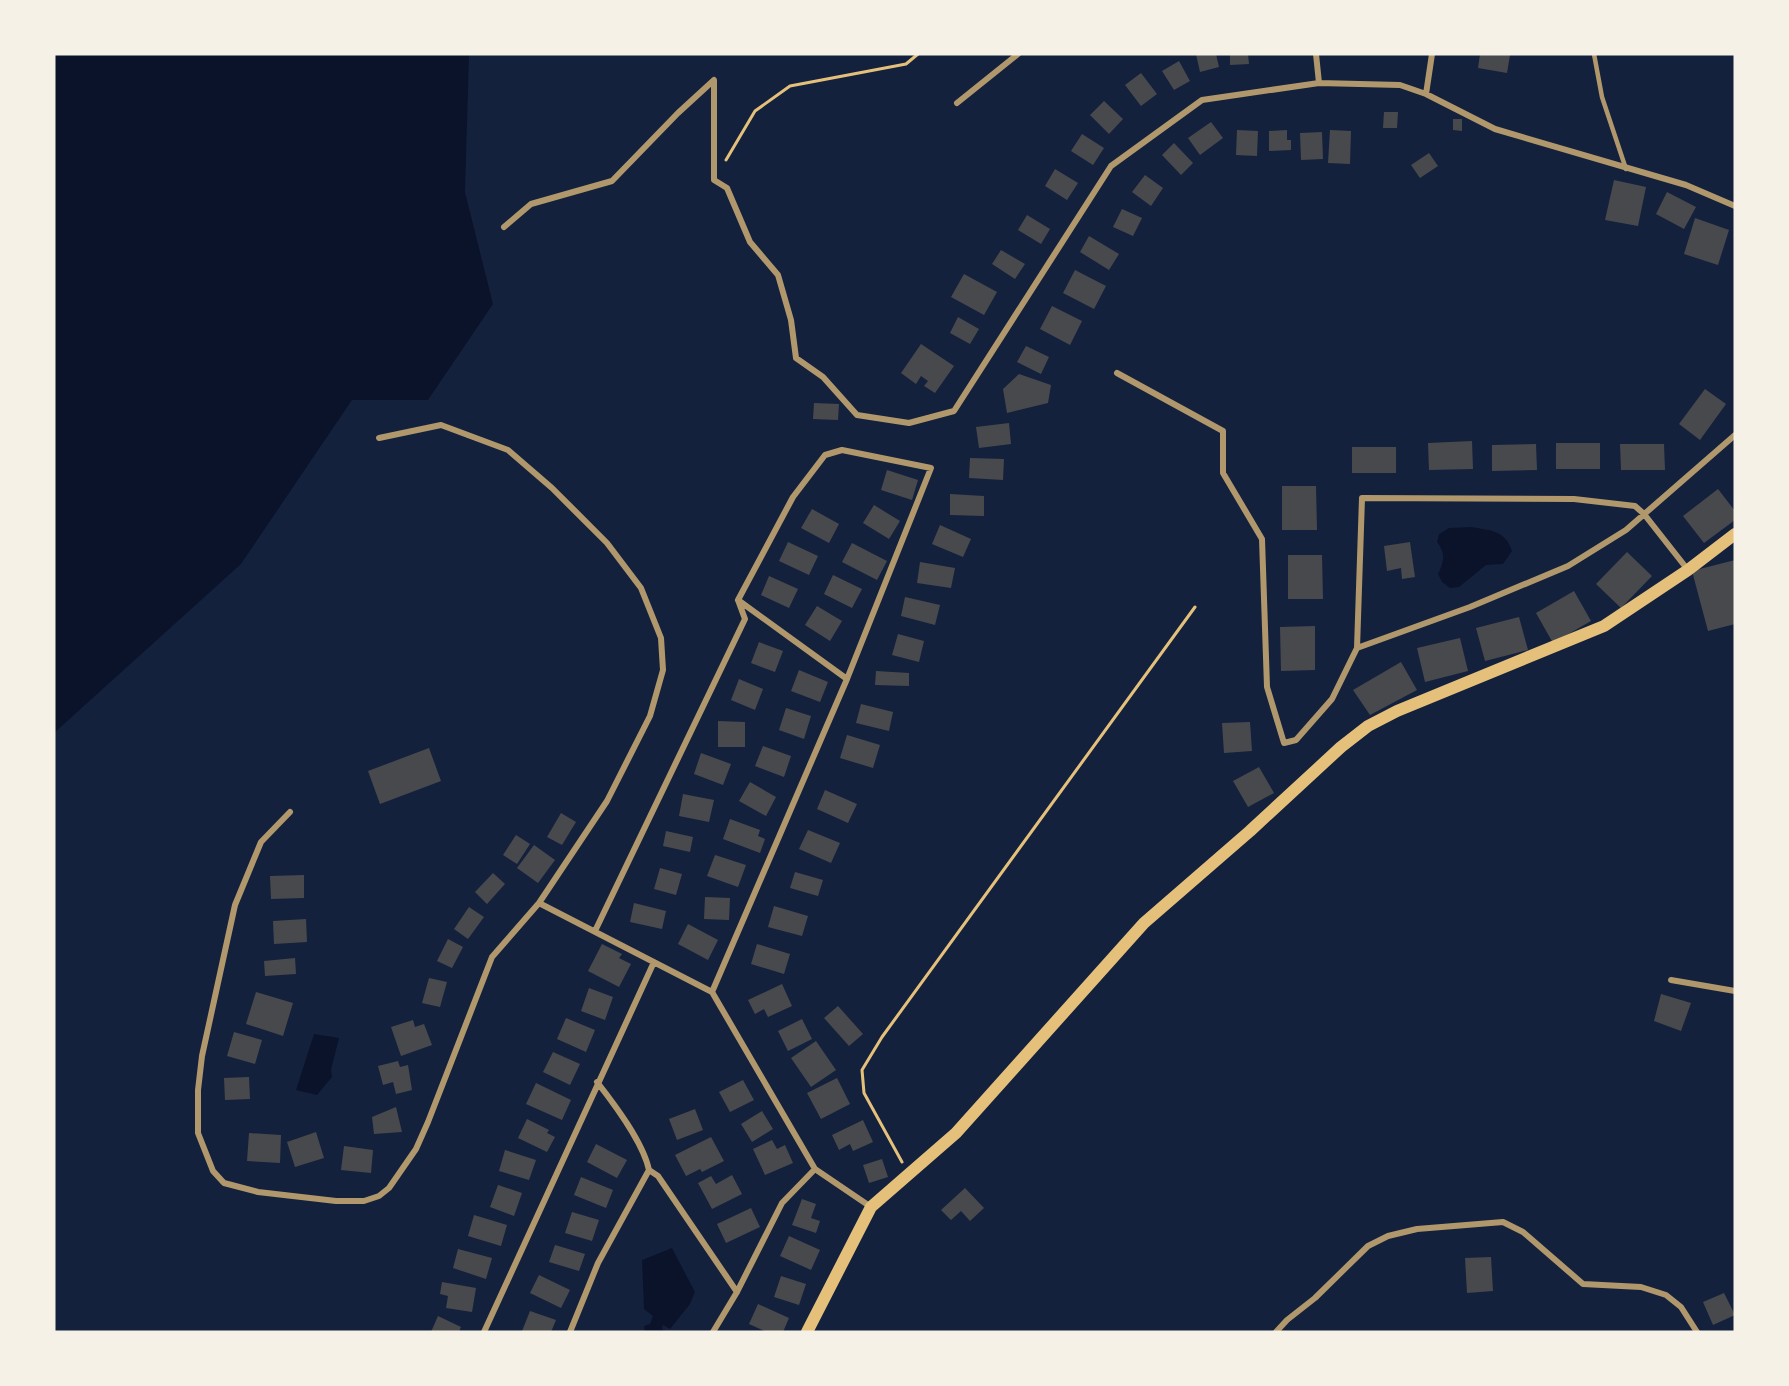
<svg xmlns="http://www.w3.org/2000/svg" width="1789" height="1386" font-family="Figtree,sans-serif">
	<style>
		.water { fill: #0b132b }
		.building { fill: #48494c }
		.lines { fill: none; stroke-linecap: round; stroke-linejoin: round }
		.path { stroke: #e5c07b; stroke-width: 3 }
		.service { stroke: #b1986c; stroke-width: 4.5 }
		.minor { stroke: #b1986c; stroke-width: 6 }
		.secondary { stroke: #e5c07b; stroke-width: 12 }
	</style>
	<rect width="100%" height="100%" fill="#14213d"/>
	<path class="water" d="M54,54H470L469,56L465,192L493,304L428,400H352L241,564L54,733Z
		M1472,527C1492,531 1505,530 1512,551L1503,564L1486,565L1459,587L1450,588L1442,582L1438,574C1444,562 1446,553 1437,542L1439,534L1449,528Z
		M314,1034L339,1038L331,1070L332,1077L317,1095L296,1090Z
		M672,1248L695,1292L690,1304L670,1329L663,1325L662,1328L664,1332H645L644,1326L650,1324L653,1316L644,1309L642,1260Z"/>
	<path class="building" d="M1196,54H1216L1219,67L1200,72Z
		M1230,54H1248L1249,64L1230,65Z
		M1480,54L1510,55L1507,73L1478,68Z
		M1179,61L1190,81L1174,90L1162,71Z
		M1141,73L1157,94L1141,106L1125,85Z
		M1104,101L1123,119L1109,134L1090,115Z
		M1384,112H1398L1397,128H1383Z
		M1453,119H1462V131L1453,130Z
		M1211,122L1223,138L1200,155L1188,138Z
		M1237,130L1258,131L1257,156L1236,155Z
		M1287,130V140H1291V150L1269,151V131Z
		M1330,130L1351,131L1350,164L1328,163Z
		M1322,132L1323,159L1301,160L1300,133Z
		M1082,134L1104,148L1093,165L1071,151Z
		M1174,143L1193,163L1181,175L1162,155Z
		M1429,153L1438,166L1420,178L1411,165Z
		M1055,169L1078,183L1067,200L1045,186Z
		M1145,175L1163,188L1151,206L1132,192Z
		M1614,180L1646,187L1638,226L1605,220Z
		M1667,192L1696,207L1684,229L1656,214Z
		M1122,209L1142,218L1133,236L1113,227Z
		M1027,215L1050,229L1041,244L1018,230Z
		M1695,218L1729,230L1718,265L1684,254Z
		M1089,236L1119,254L1109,270L1080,252Z
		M1001,250L1025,264L1015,279L992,264Z
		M1075,270L1106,286L1094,309L1063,293Z
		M964,274L997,292L984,315L951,297Z
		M1052,306L1082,321L1070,345L1040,329Z
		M958,317L979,329L970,344L950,333Z
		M921,344L954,366L935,393L924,386L928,381L921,376L916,384L901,373Z
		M1026,346L1049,357L1041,374L1017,362Z
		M1019,374L1051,385L1048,403L1007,413L1003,389Z
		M1705,389L1726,404L1700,440L1679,424Z
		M814,403L839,404L838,420L813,419Z
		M1009,423L1011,444L979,448L976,427Z
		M1472,441L1473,469L1429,470L1428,443Z
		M1556,443H1600V469H1556Z
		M1536,444L1537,470L1492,471V445Z
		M1620,444H1664L1665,470H1621Z
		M1352,447H1396V473H1352Z
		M970,458L1004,459L1003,480L969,478Z
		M887,470L918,480L912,500L881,490Z
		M1282,486H1316L1317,530H1282Z
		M1718,489L1735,511V520L1704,543L1683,516Z
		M950,494L984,496V516L950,515Z
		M874,505L900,521L889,539L863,523Z
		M812,509L839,524L829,543L801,528Z
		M940,525L971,539L963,557L932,544Z
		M788,542L818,556L809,575L779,561Z
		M1410,542L1415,577L1402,579L1401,568L1387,571L1384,546Z
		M852,543L887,561L877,580L842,562Z
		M1627,552L1652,576L1621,608L1596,584Z
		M1288,555H1322L1323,599H1288Z
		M1735,560V624L1708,631L1692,571Z
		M920,562L955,568L951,588L917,583Z
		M833,575L862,589L852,608L824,594Z
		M769,576L798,589L789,608L761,595Z
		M1574,591L1591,621L1553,643L1536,613Z
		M905,597L940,605L935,625L901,616Z
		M817,606L842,621L830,641L805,625Z
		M1519,617L1528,650L1485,661L1476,628Z
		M1315,626V670L1281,671L1280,627Z
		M898,634L924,641L919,662L892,655Z
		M1460,638L1468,671L1425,682L1417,648Z
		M759,642L783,651L775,672L751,663Z
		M1401,662L1417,690L1370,715L1353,690Z
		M799,670L828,682L820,702L791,691Z
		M876,671L909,673V686L875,685Z
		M739,679L763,689L755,710L731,700Z
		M861,704L893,712L889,731L856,723Z
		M786,708L811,716L804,739L779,730Z
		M718,721L745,722V747H718Z
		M1250,722L1252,751L1224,753L1222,723Z
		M847,735L880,745L873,768L840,758Z
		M763,746L791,756L784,777L755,766Z
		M429,748L441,781L380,804L368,771Z
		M701,753L731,764L723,785L694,774Z
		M1259,767L1274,793L1248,807L1233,781Z
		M750,782L776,797L766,816L739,801Z
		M825,790L857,804L848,823L817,809Z
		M683,794L714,800L709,822L679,816Z
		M561,813L576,822L562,845L547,837Z
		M730,819L760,830L758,836L765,839L760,853L723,839Z
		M808,830L840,843L831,863L799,849Z
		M666,831L693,837L690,852L663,846Z
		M516,835L530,844L517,864L503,855Z
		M534,845L555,860L538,883L517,868Z
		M715,855L746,865L738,887L707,876Z
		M660,868L682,874L676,895L654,889Z
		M795,872L823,880L818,896L790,888Z
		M493,873L505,884L487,904L475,892Z
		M304,875V898L271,899L270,876Z
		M705,897L730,898L729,920L704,919Z
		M634,903L666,911L662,929L630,922Z
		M774,906L808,916L802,936L768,927Z
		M469,907L484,917L468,939L454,929Z
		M306,919L307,942L274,944L273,921Z
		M688,924L718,940L708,960L678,944Z
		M448,939L463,947L452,968L437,961Z
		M602,944L622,954L619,958L631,964L619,987L588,971Z
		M757,944L790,954L784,974L751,964Z
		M295,958L296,974L265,976L264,961Z
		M429,978L447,982L440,1007L422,1003Z
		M782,984L792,1006L768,1017L764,1009L755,1014L748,1000Z
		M589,988L613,997L605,1020L581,1011Z
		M256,992L293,1003L283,1036L246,1024Z
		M1661,994L1691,1003L1681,1031L1654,1021Z
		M838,1006L863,1034L849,1046L824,1018Z
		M566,1018L595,1030L586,1052L557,1039Z
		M802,1019L812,1039L788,1051L778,1031Z
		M413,1020L415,1027L424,1024L432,1045L401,1056L391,1027Z
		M234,1032L262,1040L255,1064L227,1056Z
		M816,1041L836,1070L811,1087L791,1058Z
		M553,1052L580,1064L570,1085L543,1072Z
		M398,1061L400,1067L408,1065L412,1090L396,1094L393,1082L383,1085L378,1066Z
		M249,1077L250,1099L225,1100L224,1078Z
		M837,1078L850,1104L821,1119L807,1093Z
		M743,1080L754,1100L730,1112L719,1092Z
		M536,1083L571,1100L562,1120L526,1104Z
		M396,1107L402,1132L374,1134L372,1117Z
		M695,1109L703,1130L677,1140L669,1119Z
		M762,1111L773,1129L752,1142L741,1124Z
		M527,1119L549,1130L547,1133L555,1137L547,1152L518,1138Z
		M863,1120L873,1142L853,1151L850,1144L839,1150L832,1135Z
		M316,1132L324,1158L295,1167L287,1142Z
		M249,1133L281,1135L280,1163L247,1161Z
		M711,1137L724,1161L702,1172L700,1169L686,1176L675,1155Z
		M772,1140L777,1149L785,1145L793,1163L765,1175L753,1149Z
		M596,1144L627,1160L617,1178L587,1162Z
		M344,1146L373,1150L371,1173L341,1170Z
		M505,1150L536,1160L529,1180L499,1171Z
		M882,1159L888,1177L869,1183L863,1165Z
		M732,1175L742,1194L712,1209L698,1183L711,1176L716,1184Z
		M581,1177L613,1190L606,1208L574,1195Z
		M498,1185L522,1193L514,1216L490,1207Z
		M965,1188L984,1208L970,1221L961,1211L951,1220L941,1210Z
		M802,1199L816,1204L811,1218L820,1221L816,1233L792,1225Z
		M751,1208L760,1227L726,1243L717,1224Z
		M572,1212L599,1220L592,1241L565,1233Z
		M474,1215L507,1225L501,1246L468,1236Z
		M789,1236L820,1250L811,1270L780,1256Z
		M555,1245L585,1254L579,1271L549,1262Z
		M458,1249L492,1258L486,1279L453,1268Z
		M1491,1257L1493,1291L1467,1293L1465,1258Z
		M539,1275L570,1290L561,1308L530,1293Z
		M781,1276L806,1284L799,1305L774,1297Z
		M442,1282L476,1288L472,1312L446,1308L448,1296L440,1294Z
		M1724,1293L1735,1315L1713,1325L1703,1302Z
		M758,1304L789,1318L783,1332H767L749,1324Z
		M530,1311L556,1320L551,1332L522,1331Z
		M438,1316L461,1327L459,1332H431Z"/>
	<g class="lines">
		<path class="path" d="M726,160L755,111L790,86L906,64L918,54
			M902,1162L864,1093L862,1070L882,1037L1195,607"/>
		<path class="service" d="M1594,54L1602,97L1626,169"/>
		<path class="minor" d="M1316,54L1319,83
			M1426,94L1432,54
			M957,103L1018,54
			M504,227L531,204L612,181L678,113L714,80V180L727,188L750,242L778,275L791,320L796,358L823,377L857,415L909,423L954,411L1111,166L1202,100L1319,83L1400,85L1426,94L1495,129L1686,185L1735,206
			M1117,373L1223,431V473L1262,539L1267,687L1284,743L1296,740L1332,699L1357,648L1362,498L1574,499L1635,506L1644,514L1688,570
			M738,600L847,679
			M1357,648L1470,607L1568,566L1626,530L1735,435
			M290,812L261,842L235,905L202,1056L198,1090V1133L213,1171L224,1183L258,1192L336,1201H364L379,1196L389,1188L416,1149L428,1122L492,957L539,903L607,801L650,716L663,670L661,638L641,588L607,543L552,488L508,450L441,425L379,438
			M539,903L712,992L815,1169L871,1207
			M595,931L745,619L738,600L793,497L825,455L842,450L931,468L847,679L712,992
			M1671,980L1735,991
			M649,1170L658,1176L737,1292
			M484,1332L654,962
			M570,1332L598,1263L649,1170C643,1142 615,1105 597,1082
			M713,1332L737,1292L782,1203L815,1169
			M1276,1332L1287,1320L1315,1298L1368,1246L1388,1236L1417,1229L1503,1222L1523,1232L1583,1284L1641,1287L1666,1295L1681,1307L1697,1332"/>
		<path class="secondary" d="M807,1332L871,1207L956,1133L1144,923L1250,831L1341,747L1368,726L1397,711L1604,626L1688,570L1735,534"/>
	</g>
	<rect width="1789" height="1386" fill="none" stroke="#f6f1e7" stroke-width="111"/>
</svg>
